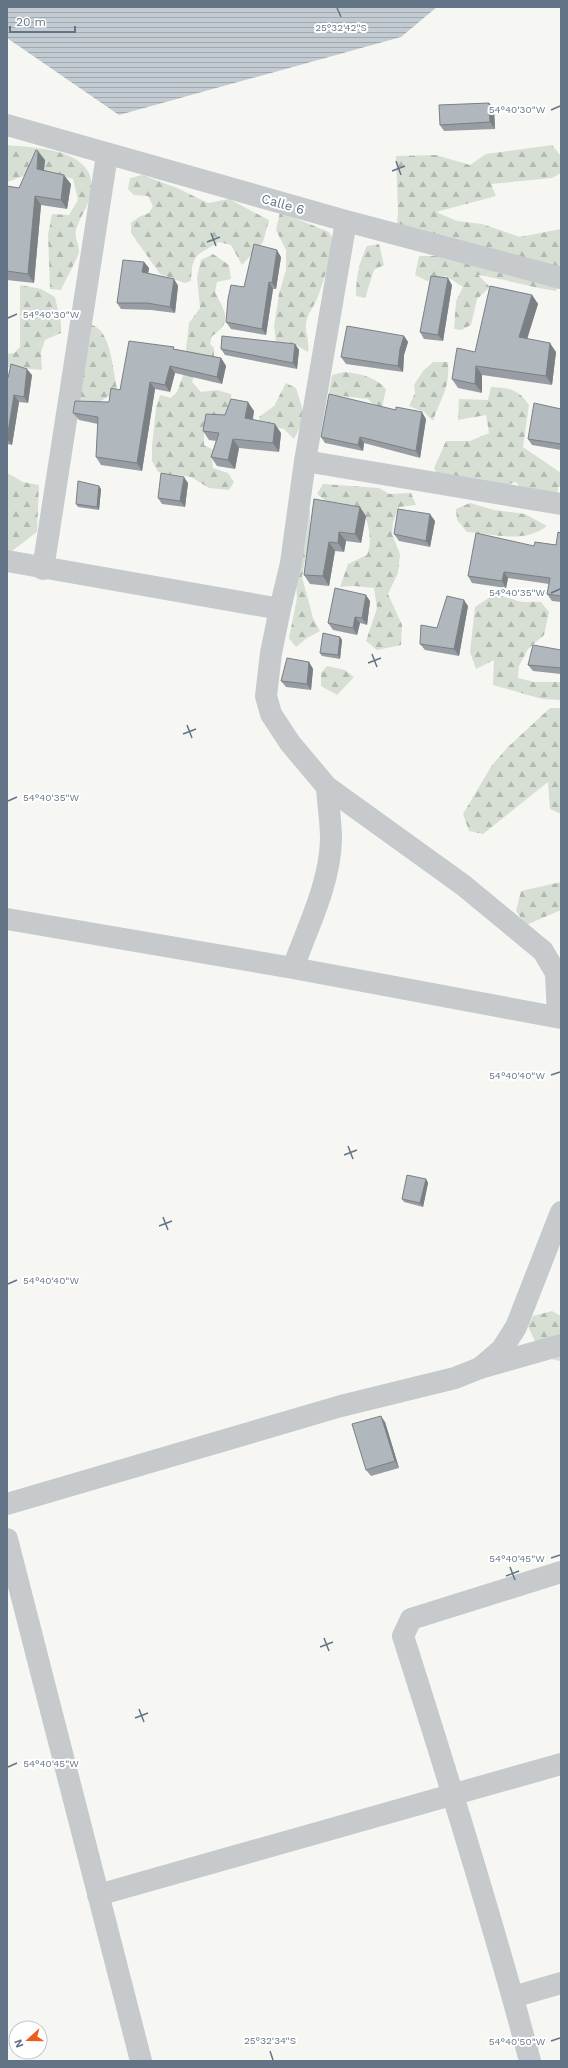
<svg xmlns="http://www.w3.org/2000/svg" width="568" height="2068" font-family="'Work Sans',sans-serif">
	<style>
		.forest { fill: url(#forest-firs) }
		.water { fill: url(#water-rules) }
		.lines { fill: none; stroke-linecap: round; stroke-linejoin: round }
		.minor { stroke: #c6cacd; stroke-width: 22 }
		.tertiary { stroke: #c6cacd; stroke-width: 22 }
		.wall { fill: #979da3 }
		.shaded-wall { fill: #7b8084 }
		.building { fill: #b0b7bd; stroke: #7b8084 }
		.ticks { fill: none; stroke: #637486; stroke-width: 1.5 }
		.labels { text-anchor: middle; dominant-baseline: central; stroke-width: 4; stroke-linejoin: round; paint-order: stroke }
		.street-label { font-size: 13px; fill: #637486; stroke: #fff }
		.ticks-label { font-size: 10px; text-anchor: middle; fill: #637486; stroke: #fff; stroke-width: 4; stroke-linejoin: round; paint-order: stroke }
	</style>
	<defs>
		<pattern id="forest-firs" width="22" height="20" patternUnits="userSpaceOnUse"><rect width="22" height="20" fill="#d7dfd4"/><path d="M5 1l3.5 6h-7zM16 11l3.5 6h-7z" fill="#b2b9b2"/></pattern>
		<pattern id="water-rules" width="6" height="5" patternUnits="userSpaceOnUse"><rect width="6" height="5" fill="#c2cbd1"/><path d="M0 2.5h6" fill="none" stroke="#a1a9af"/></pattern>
	</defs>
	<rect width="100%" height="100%" fill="#f6f7f3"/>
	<path class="forest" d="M7,145C35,148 92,148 92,187C92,201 80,216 76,230C74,236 79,244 79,251C80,254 64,283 61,290L50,289L48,235L52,214L69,215L78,200L73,179L41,170L7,182Z
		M552,145L561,156V173L552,178L491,184L496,196L436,212L457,221L482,224L520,237L561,229V281L556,291C529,287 505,279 478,275L490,287L477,299L471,325L461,330L454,329L456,301L463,287L446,276L427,281L415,275L419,256H440L397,225L398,211L396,156L436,155L470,165L486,154Z
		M142,175L177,188L208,203L229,199L269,220L263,242L242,265L231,245L219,242C197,256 192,252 191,281L185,283L160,274L131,233V223L139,217L149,213L153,206L148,196L134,195L128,189L130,178Z
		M280,212L329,232L335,242C330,261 324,280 317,299C313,308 307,314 306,324C305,334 310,342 308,352L294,344L276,342L274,326L279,294L286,270V250L276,230Z
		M379,244L384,265L374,270L365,298L356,296C356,277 359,263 367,246Z
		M213,254L229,265L231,279L217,282L215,292C224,311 234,321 212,336L210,344L214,348V356L199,358L192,382L201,392L217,390L231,394C232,419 224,421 204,431V445L217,452L212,457L213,468L228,473L234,482L229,490L209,488L191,477L158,472L152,461V446L156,408L160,395L171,398L177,392L183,376L189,323L200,308L197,277L201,260Z
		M20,285L41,289L55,297L61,323V333L45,340L41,352L42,370L9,367L7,369V354L14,353L20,347Z
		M85,322C89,324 96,326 99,329C112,342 113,373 117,388C102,405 94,403 73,403Z
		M433,362H448C450,389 441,397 433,421L424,412L409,406L415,393L414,385L423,371Z
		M344,372C361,374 374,376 386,389L381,412L368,399L342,396L328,398L332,375Z
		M286,383L296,388L305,417L294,439L284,429L260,424L259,417L274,406Z
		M491,387C510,388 518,389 529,405L523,447L561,473V487H558L556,513L537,506L516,482L483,492L440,483L434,468L446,441H470L489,433L486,415L458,420L459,399L488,400Z
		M7,473L23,482L39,485L37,532L8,554Z
		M323,484L379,488L389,494L411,493L416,505L399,507L393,522L392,534L400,554L398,573L388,594L402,625L401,645L377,650L366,641L377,608L374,588L354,586L340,587L348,564L367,555C373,540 369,521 360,507L326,501L317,494Z
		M470,503L494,510L525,514L547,526C524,544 494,534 467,532L457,520L456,509Z
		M310,509V532L302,577L313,618L320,631L307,638L296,647L289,638L297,598L291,517Z
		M493,595C503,596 510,598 518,601C525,603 534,601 541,602L549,612L544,635L528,649L519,666L518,678L534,682H561V700L542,699L493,685L494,660L476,669L470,652L475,607Z
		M327,666L345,670L354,677L337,695L321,686V673Z
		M550,708H561V814L550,809L548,782L483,834L469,831L463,814L492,765L508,747Z
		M561,882V910L526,925L516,911L521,891Z
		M552,1311L561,1316L560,1361L542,1357L528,1326L533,1316Z"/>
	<path class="water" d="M7,7H437L401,37L119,115L7,38Z"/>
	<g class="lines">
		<path class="minor" d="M7,125L346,221L561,278
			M305,461L561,504
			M7,561L280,609L291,563L305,461L346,221
			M43,569L107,155
			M280,609L271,653L266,696L271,714L290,743L327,787L463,885L543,951L556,973L558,1017
			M7,919L293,968L561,1018
			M293,968C308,926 330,884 331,839C331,822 328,804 327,787
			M480,1368L561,1345
			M7,1539L141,2061
			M98,1895L561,1764
			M513,1997L561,1983
			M530,2061C492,1918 448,1777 403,1636L411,1619L561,1572"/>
		<path class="tertiary" d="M7,1504L341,1406L455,1378L480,1368L502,1349L516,1327L561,1212"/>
	</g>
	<path class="wall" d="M489,103L494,109L495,129L444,131L440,125Z
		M45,160L44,170L71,184L67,209L41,205L34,283L7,280V186L19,188Z
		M281,257L276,289H273L266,335L231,329L226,322L244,287Z
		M144,262L149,268L148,274L174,279L178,286L175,313L151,310L121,309L117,303Z
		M452,285L443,341L424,339L420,332Z
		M532,295L538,304L527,338L556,352L552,385L482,375V393L458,388L452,379L475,352Z
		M404,336L408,342L404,355L403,372L346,364L341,357Z
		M295,344L299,350L297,369L225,355L221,349Z
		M175,349L221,358L226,366L222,384L175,373L170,392L155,389L142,471L101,465L96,457L98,424L79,420L73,413L109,402L120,390Z
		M32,375L28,403L19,402L12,445L7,444V377L8,378Z
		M561,409V450L532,445L528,439Z
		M396,410L426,419L420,458L364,443L363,451L325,443L321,437Z
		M254,411L253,419L281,433L279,452L239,448L235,469L217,466L211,457L216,441L209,440L203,431L225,415Z
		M188,483L185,507L162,504L158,498Z
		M101,489L99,510L78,507L76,504Z
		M314,499L366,516L361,543L346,541L344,552L335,551L329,586L310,584L304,575Z
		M435,521L430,547L399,541L394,534Z
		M561,533V602L552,601L547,594L549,584L508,578L506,588L472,583L468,576L534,546L556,545Z
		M370,601L367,625L360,623L357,635L333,630L328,623Z
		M468,606L459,656L425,650L420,644L437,628Z
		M340,637L342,640L340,659L322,656L320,653Z
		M561,650V674L533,671L528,665Z
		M309,662L313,669L311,690L286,687L281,681Z
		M426,1179L428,1183L423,1207L404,1202L402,1199Z
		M385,1422L399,1468L371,1476L366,1470Z"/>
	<path class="shaded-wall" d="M489,103L494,109L495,129L490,122Z
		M38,151L45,160L43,178L37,169Z
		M64,175L71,184L67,209L61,200Z
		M35,196L41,205L34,283L28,274Z
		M277,250L281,257L276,289L272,283Z
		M144,262L149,268L147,279L142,272Z
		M448,278L452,285L443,341L438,335Z
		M174,279L178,286L175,313L170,307Z
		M269,282L273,289L266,335L262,329Z
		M532,295L538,304L525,346L519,337Z
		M404,336L408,342L404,355L403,372L398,366L400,349Z
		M550,343L556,352L552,385L546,376Z
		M295,344L299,350L297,369L293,363Z
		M221,358L226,366L222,384L217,377Z
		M170,366L175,373L170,392L165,385Z
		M476,366L482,375V393L475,384Z
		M27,369L32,375L28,403L24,397Z
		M150,382L155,389L142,471L137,463Z
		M14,395L19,402L12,445L7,439Z
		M248,402L254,411L251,427L245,418Z
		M422,412L426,419L420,458L416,451Z
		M275,424L281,433L279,452L273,443Z
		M360,437L364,443L363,451L358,445Z
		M233,439L239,448L235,469L228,460Z
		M184,477L188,483L185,507L180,501Z
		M99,486L101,489L99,510L97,507Z
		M360,507L366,516L361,543L355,534Z
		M430,514L435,521L430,547L426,541Z
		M339,532L346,541L344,552L338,543Z
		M329,542L335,551L329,586L323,576Z
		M504,572L508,578L506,588L502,581Z
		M366,595L370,601L367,625L362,618Z
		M464,600L468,606L459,656L454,649Z
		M355,617L360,623L357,635L353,628Z
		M340,637L342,640L340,659L338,655Z
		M309,662L313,669L311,690L307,684Z
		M426,1179L428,1183L423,1207L420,1203Z
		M381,1416L385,1422L399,1468L395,1461Z"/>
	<path class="building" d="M489,103L490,122L440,125L439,105Z
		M36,150L38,151L37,169L64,175L61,200L35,196L28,274L7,271V186L19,188Z
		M254,244L277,250L272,283L269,282L262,329L226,322L228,299L231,285L244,287Z
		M123,260L144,262L142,272L174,279L170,307L147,303H117Z
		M431,276L448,278L438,335L420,332Z
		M490,286L532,295L519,337L550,343L546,376L476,366L475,384L452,379L457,348L475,352Z
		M347,326L404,336L400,349L398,366L341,357Z
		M222,336L295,344L293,363L221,349Z
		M129,341L174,347L173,349L221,358L217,377L170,366L165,385L150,382L137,463L96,457L98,417L73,413L75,401L109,402L111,388L120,390Z
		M11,364L27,369L24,397L14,395L7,439V377L8,378Z
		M329,394L396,410V407L422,412L416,451L360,437L358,445L321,437Z
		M231,399L248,402L245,418L275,424L273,443L233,439L228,460L211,457L219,433L203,431L206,414L225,415Z
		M534,403L561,409V444L528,439Z
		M161,473L184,477L180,501L158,498Z
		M78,481L99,486L97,507L76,504Z
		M314,499L360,507L355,534L339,532L338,543L329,542L323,576L304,575Z
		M398,509L430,514L426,541L394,534Z
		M558,532L561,533V596L547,594L550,578L504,572L502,581L468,576L476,533L534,546L535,542L556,545Z
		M335,588L366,595L362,618L355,617L353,628L328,623Z
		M447,596L464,600L454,649L420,644L421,625L437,628Z
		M323,633L340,637L338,655L320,653Z
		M533,645L561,650V668L528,665Z
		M287,658L309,662L307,684L281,681Z
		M407,1175L426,1179L420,1203L402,1199Z
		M381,1416L395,1461L366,1470L352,1424Z"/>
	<path class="ticks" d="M337,8L341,17M551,110L560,106M396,161L401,175M392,171L405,166M211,233L216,246M207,242L220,237M8,318L17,314M551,593L560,589M372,654L377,667M368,663L381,658M187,725L192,738M183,734L196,729M8,801L17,797M551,1075L560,1072M348,1146L353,1159M344,1155L357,1150M163,1217L168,1230M159,1226L172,1221M8,1284L17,1280M551,1558L560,1555M510,1567L515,1580M506,1576L519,1571M324,1638L329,1651M320,1647L333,1642M139,1709L144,1722M135,1718L148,1713M8,1767L17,1763M551,2041L560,2038M270,2051L273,2060"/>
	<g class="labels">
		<g class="street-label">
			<text transform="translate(283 204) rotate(16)">Calle 6</text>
		</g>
	</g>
	<g class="ticks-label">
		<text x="341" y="31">25°32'42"S</text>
		<text x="517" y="113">54°40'30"W</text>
		<text x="51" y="318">54°40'30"W</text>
		<text x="517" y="596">54°40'35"W</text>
		<text x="51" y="801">54°40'35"W</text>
		<text x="517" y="1079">54°40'40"W</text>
		<text x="51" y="1284">54°40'40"W</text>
		<text x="517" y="1562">54°40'45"W</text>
		<text x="51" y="1767">54°40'45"W</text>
		<text x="270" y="2044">25°32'34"S</text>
		<text x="517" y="2045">54°40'50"W</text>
	</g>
	<rect width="568" height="2068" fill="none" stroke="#637486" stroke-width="16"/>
	<g transform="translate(28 2040) rotate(249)"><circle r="19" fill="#ffffff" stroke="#c1c7cf"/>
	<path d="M0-3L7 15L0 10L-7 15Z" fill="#ee5e1b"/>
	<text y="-6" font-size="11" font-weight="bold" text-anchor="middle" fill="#637486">N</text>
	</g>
	<path d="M10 26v6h65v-6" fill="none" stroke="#637486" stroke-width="2"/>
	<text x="16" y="26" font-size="12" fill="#637486" stroke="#ffffff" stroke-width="3" paint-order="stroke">20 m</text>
</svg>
